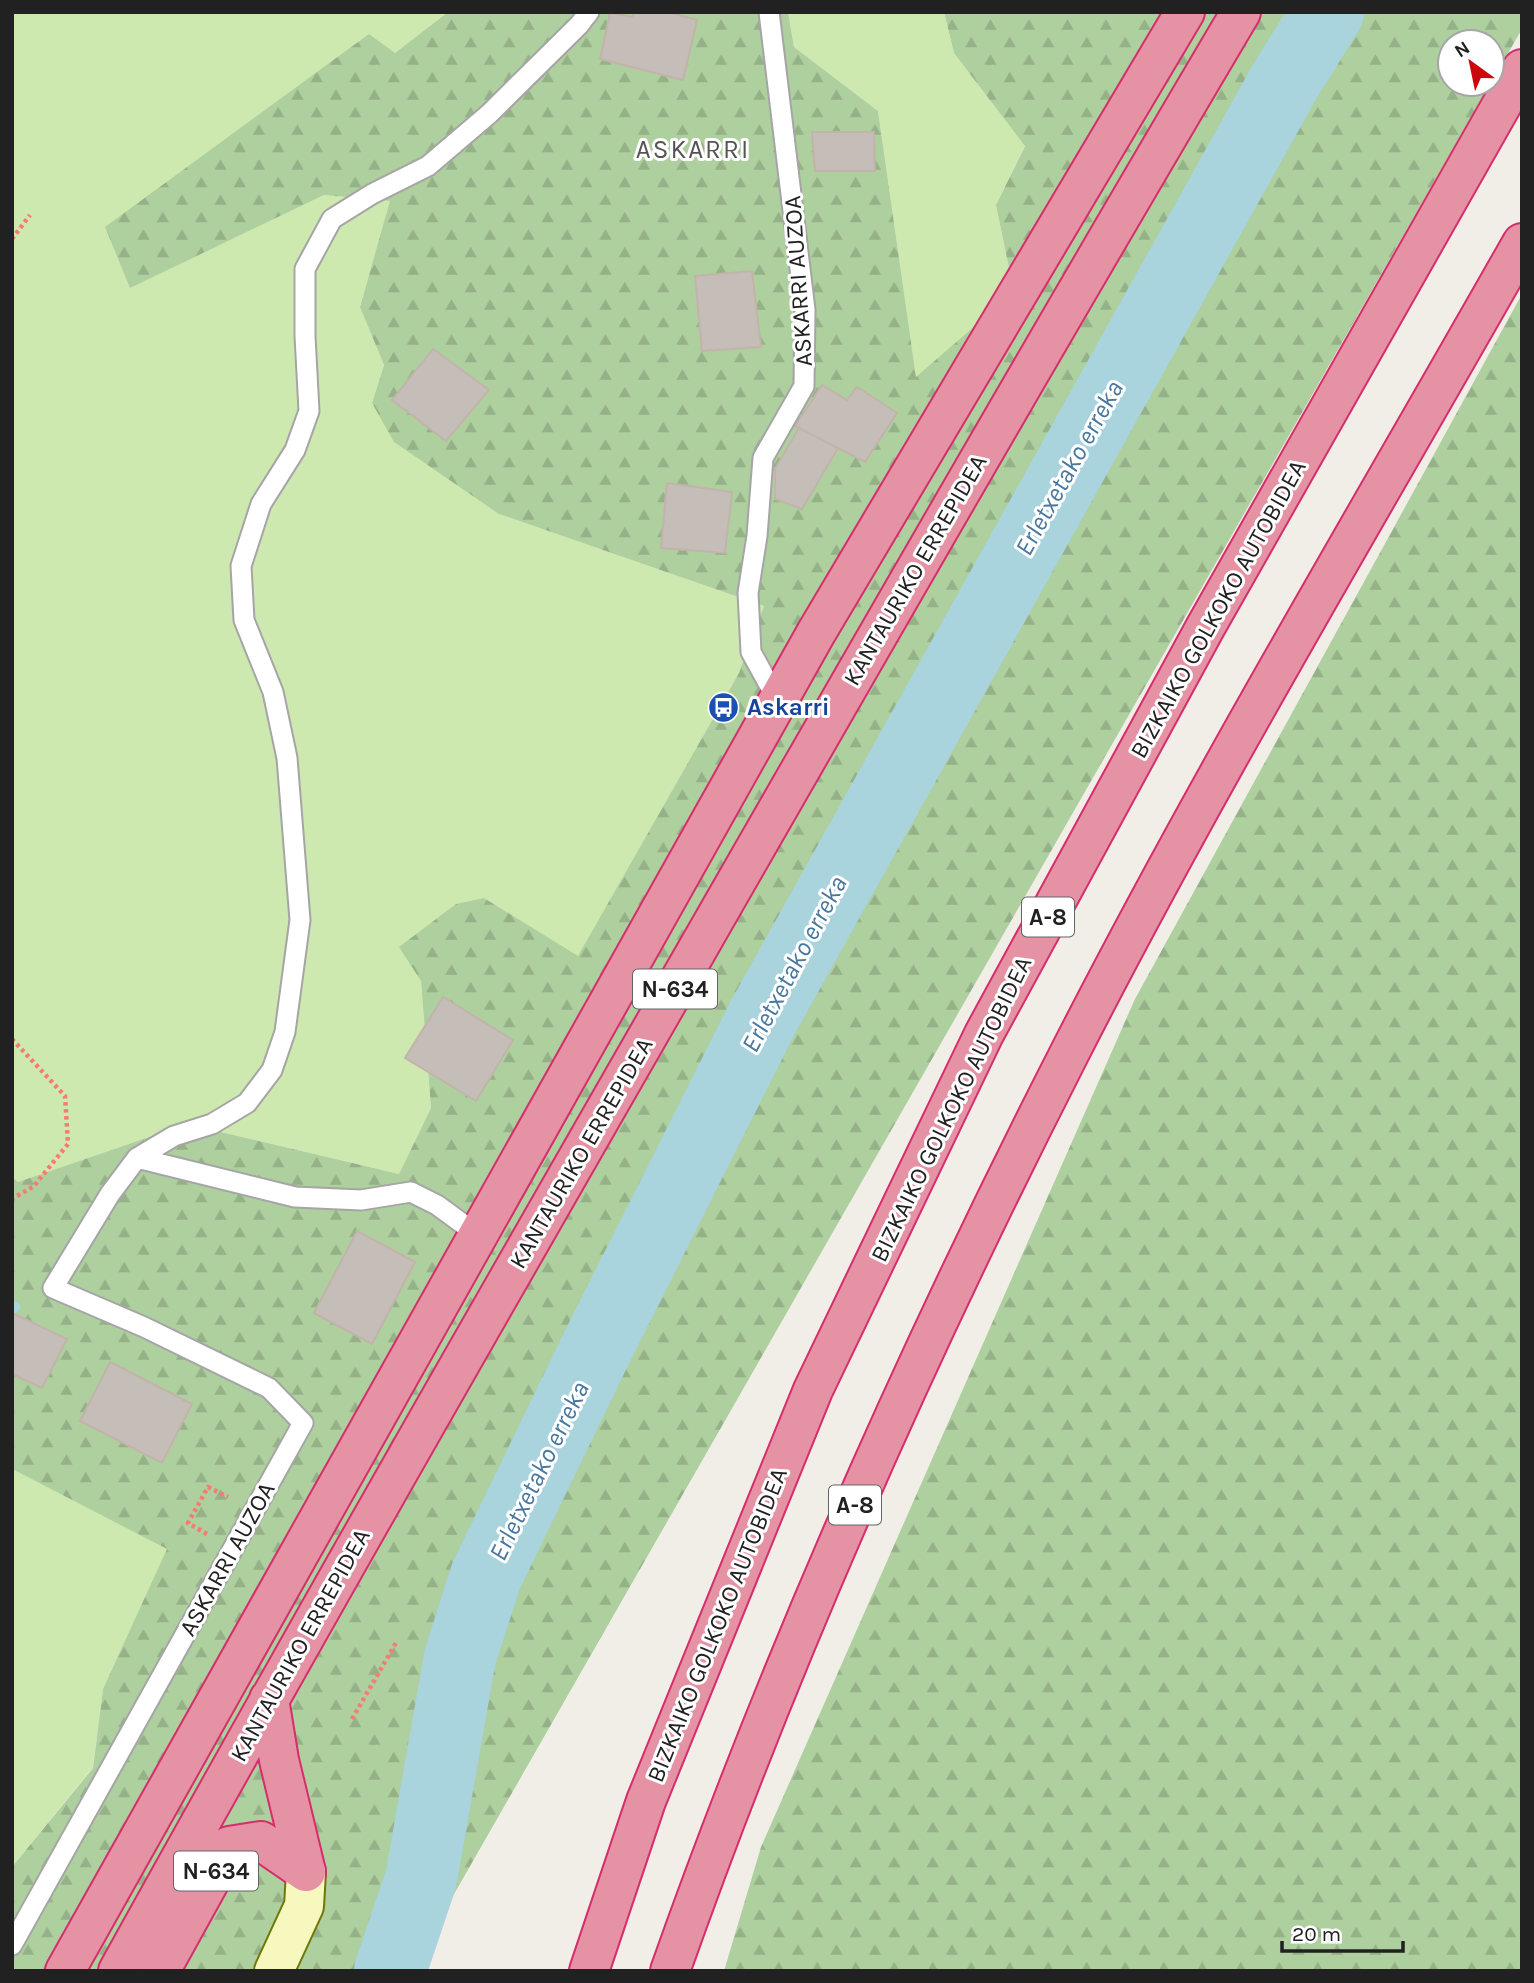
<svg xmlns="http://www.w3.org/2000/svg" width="1534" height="1983" font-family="Karla,sans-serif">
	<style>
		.grass { fill: #cee9af }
		.forest { fill: url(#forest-firs) }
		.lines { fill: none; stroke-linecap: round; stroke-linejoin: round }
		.stream { stroke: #a9d3dd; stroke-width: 12 }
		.river { stroke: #a9d3dd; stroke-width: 72 }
		.building { fill: #c5bdb7; stroke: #c2b4aa; stroke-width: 2 }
		.lane-casing { stroke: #a5a5a5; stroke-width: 23 }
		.secondary-casing { stroke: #6f7708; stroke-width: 42 }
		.highway-casing { stroke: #d62d6d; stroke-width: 42 }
		.path { stroke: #f67c73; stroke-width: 4.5; stroke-dasharray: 3.5 3.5; stroke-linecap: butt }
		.lane { stroke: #fff; stroke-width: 19 }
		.secondary { stroke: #f7f8be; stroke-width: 38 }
		.highway { stroke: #e592a5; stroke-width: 38 }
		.labels { text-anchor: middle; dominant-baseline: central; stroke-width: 6; stroke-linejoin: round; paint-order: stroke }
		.shield { fill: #fff; stroke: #646464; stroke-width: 2 }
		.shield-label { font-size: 23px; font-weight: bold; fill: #212121 }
		.street-label { font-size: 24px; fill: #212121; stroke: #fff }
		.transit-label { font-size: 24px; font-weight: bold; fill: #164399; stroke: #fff; text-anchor: start }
		.neighbourhood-label { font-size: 26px; letter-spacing: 2px; fill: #545454; stroke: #fff }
		.water-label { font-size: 26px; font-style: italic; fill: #49779e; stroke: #fff }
	</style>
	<defs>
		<pattern id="forest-firs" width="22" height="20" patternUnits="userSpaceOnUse" patternTransform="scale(1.75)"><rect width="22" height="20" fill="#aecf9e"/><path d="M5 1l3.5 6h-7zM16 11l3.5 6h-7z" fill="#95b188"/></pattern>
	</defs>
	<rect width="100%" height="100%" fill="#f1ede7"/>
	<path class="grass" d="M12,12H448L395,53L130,287L324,195L391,201L360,306L384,365L372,403L499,514L764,606L739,673L578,957L484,898L421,981L431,1108L399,1174L187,1124L18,1182L12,1177Z
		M788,12H944L954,53L1025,145L996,205L1014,292L916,378L878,111L794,47Z
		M12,1469L168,1549L103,1689L93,1767L12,1867Z"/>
	<path class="forest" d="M448,12H788L794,47L878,111L916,377L1014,292L996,205L1025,146L954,53L944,12H1522V29L1492,81V42H1450V84H1490L410,1971H12V1867L93,1768L103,1689L167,1549L12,1469V1177L18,1182L187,1124L399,1174L431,1108L421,981L399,947L456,904L484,898L578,956L739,673L764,606L499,514L394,442L372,403L384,365L360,307L390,201L324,195L130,288L105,227L369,34L395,53Z
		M1522,294V1971H724L761,1847L1135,999Z"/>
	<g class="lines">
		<path class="stream" d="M12,1306L14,1307"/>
		<path class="river" d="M390,1971L421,1879L460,1657L486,1576L597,1347L763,1017L1285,81L1328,12"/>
	</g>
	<path class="building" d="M634,12H668L697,20L683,80L600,59L610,13L633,17Z
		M812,132H874L875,171H815Z
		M752,271L761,347L702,351L695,276Z
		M433,349L489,390L446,441L392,400Z
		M822,385L847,400L857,387L897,413L865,462L795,426Z
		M799,428L838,448L802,509L775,499V469Z
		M667,483L732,492L725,553L661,548Z
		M443,997L513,1040L476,1101L405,1058Z
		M357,1231L415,1262L372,1344L314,1313Z
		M12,1313L67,1339L42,1388L12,1374Z
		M110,1362L192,1404L162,1463L80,1421Z"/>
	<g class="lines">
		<defs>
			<path id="lane" d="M769,12L805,310L804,386L763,458L757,536L748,593L751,652L778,701
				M137,1158L295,1197L361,1200L411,1192L437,1205L478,1235
				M12,1945L303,1423L269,1388L144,1327L53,1288L110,1194L137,1158L174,1136L212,1124L247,1103L272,1070L285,1032L300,920L287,758L273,692L244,620L241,566L261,504L295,450L309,411L305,336V269L332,219L372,194L428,166L489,114L579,25L589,12"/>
			<path id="secondary" d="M274,1971L304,1906L306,1872"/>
			<path id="highway" d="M269,1699L279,1760L306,1872
				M65,1971L816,633L1185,12
				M118,1971C305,1633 497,1299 689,964C871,646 1054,328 1241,12
				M160,1971L229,1846L261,1841L306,1872
				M589,1971L646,1801L813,1390L984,1034L1206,626L1522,69
				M670,1971C781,1657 917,1352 1068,1056C1209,779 1369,513 1522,243"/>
		</defs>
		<use href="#lane" class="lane-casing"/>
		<use href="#secondary" class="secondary-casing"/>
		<use href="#highway" class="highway-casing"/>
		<path class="path" d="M12,239L30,215
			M12,1039L65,1096L68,1144L34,1186L12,1199
			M207,1534L188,1523L208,1487L228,1497
			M352,1719L397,1641"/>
		<use href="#lane" class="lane"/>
		<use href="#secondary" class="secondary"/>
		<use href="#highway" class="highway"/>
	</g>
	<defs>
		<symbol id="bus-disc" viewBox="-11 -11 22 22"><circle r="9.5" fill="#1a4fb4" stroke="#fff"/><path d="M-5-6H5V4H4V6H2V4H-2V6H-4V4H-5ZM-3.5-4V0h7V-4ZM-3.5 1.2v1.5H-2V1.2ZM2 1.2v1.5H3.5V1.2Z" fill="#fff"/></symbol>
	</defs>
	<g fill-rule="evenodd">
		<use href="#bus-disc" x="706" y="690" width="35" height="35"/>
	</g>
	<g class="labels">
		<g class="shield">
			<rect x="1022" y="897.5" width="52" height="39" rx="5"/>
			<rect x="633" y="969.5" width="84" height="39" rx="5"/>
			<rect x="829" y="1485.5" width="52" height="39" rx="5"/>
			<rect x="174" y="1851.5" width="84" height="39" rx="5"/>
		</g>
		<g class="shield-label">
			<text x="1048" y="917">A-8</text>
			<text x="675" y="989">N-634</text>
			<text x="855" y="1505">A-8</text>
			<text x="216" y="1871">N-634</text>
		</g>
		<g class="street-label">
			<text transform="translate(798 281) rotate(-94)">ASKARRI AUZOA</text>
			<text transform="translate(915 570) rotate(-60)">KANTAURIKO ERREPIDEA</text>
			<text transform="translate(1218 609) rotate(-61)">BIZKAIKO GOLKOKO AUTOBIDEA</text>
			<text transform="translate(951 1109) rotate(-64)">BIZKAIKO GOLKOKO AUTOBIDEA</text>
			<text transform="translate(581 1153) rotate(-60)">KANTAURIKO ERREPIDEA</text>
			<text transform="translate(227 1559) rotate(-61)">ASKARRI AUZOA</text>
			<text transform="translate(717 1625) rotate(-68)">BIZKAIKO GOLKOKO AUTOBIDEA</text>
			<text transform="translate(300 1645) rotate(-61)">KANTAURIKO ERREPIDEA</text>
		</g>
		<g class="transit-label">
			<text x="747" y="707">Askarri</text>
		</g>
		<g class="neighbourhood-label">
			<text x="693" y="149">ASKARRI</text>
		</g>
		<g class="water-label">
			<text transform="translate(1069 468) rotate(-61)">Erletxetako erreka</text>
			<text transform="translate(794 964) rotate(-62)">Erletxetako erreka</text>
			<text transform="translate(539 1471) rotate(-64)">Erletxetako erreka</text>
		</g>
	</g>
	<rect width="1534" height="1983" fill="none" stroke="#212121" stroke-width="28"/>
	<g transform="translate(1471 63) rotate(327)"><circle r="33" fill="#ffffff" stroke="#a6a6a6" stroke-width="2"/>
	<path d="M0-5L12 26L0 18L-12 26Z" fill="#cb060d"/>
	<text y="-10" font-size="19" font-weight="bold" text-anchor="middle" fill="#212121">N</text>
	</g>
	<path d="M1282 1941v10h121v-10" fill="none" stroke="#212121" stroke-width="3.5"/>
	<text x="1292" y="1941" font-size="21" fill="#212121" stroke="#ffffff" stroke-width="5" paint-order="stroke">20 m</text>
</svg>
